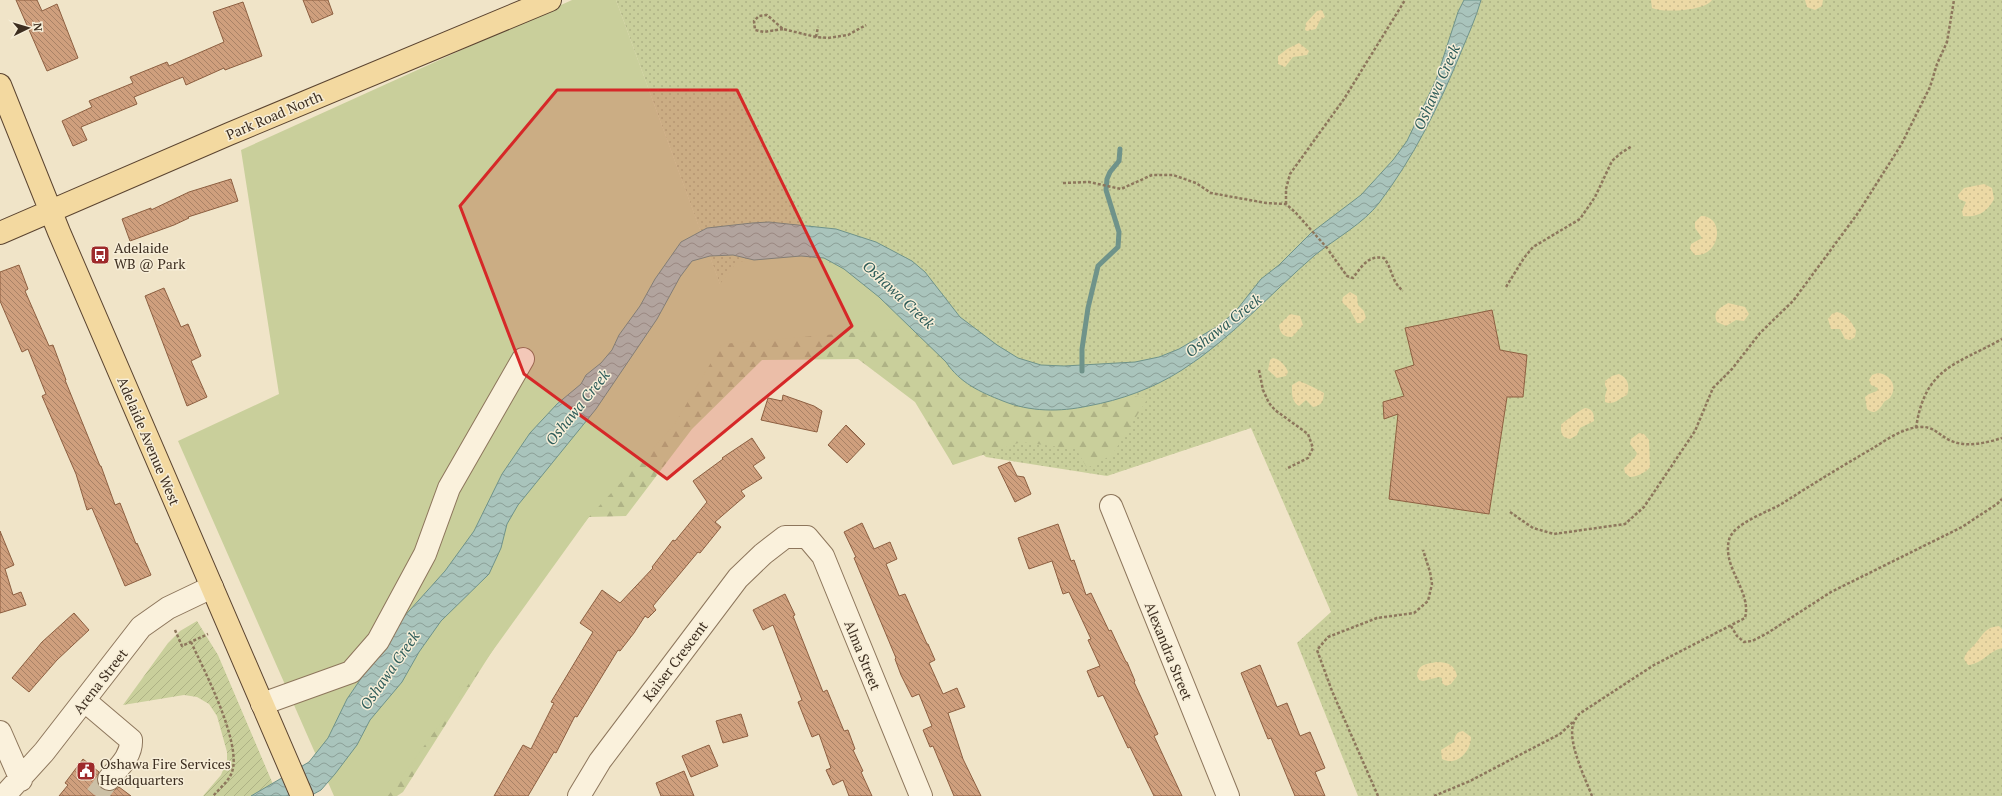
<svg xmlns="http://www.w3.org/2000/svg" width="2002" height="796" font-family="'PT Serif',serif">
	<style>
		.grass { fill: url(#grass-dots) }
		.forest { fill: url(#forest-firs) }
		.sand { fill: url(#sand-dots) }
		.park { fill: #c9cf9b }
		.garden { fill: url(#garden-furrows) }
		.water { fill: url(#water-waves); stroke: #6f938a }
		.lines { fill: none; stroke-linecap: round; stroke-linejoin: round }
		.stream { stroke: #6f938a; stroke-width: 5 }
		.building { fill: url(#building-back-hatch); stroke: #8d5f41 }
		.minor-tunnel { stroke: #ccc0a6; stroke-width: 22; stroke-dasharray: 22 11; stroke-linecap: butt }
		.minor-casing { stroke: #8d765c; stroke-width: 24 }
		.major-casing { stroke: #5b4430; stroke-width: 24 }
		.path { stroke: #8d765c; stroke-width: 2.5; stroke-dasharray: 3 2; stroke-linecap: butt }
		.minor { stroke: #faf1dc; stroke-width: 22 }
		.major { stroke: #f3d9a0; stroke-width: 22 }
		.marked { fill: #d62828; fill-opacity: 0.2; stroke: #d62828; stroke-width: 3; stroke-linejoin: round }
		.labels { text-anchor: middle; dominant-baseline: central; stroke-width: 3; stroke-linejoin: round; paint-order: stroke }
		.street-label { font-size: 14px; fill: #3d2e20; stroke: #f7eed8 }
		.poi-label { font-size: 14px; fill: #3d2e20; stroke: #f7eed8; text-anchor: start }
		.water-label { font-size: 15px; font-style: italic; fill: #2f5d5a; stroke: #f7eed8 }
	</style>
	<defs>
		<pattern id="grass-dots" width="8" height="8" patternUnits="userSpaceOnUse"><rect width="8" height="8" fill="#c9cf9b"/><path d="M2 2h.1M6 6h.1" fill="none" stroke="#aeb285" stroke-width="1.8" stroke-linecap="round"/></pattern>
		<pattern id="forest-firs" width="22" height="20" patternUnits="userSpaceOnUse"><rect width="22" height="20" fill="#c9cf9b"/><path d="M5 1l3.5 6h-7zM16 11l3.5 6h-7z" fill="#aeb285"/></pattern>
		<pattern id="sand-dots" width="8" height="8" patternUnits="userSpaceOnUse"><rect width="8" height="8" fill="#ecd9a5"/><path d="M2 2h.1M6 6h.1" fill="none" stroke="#cbbb8e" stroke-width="1.8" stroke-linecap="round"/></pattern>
		<pattern id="garden-furrows" width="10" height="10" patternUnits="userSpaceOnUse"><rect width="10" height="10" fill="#c9cf9b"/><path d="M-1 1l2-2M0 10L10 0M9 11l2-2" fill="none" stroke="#aeb285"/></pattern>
		<pattern id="water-waves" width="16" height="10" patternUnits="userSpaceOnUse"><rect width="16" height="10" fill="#a9c4bc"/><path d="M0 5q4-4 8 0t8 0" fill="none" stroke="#8ba098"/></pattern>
		<pattern id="building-back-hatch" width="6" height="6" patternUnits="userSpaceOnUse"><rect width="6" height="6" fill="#cf9f7d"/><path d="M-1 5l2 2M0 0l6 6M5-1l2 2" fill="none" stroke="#a98266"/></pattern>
	</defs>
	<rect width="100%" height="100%" fill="#f0e4c8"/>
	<path class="grass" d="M616,0H2002V796H1358L1297,643L1331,612L1251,428L1107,476L986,457L872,361L734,323Z"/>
	<path class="forest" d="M802,256L1025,384L1148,398L1112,455L1087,468L1076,449L1021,442L953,465L915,402L858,359L762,360L692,429L626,516L589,517L536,582L403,792L397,796H350L737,262Z"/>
	<path class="sand" d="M1651,0H1712C1705,11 1663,13 1652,8Z
		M1805,0H1823L1822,6L1815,10L1807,7Z
		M1322,10L1325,17L1320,20L1316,29L1307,31L1305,30L1306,23L1317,11Z
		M1299,43L1309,51L1307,55L1293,57L1285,67L1278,64V56L1287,49Z
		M1984,184L1992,188L1994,199C1988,211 1978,218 1963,216L1962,211L1966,202L1959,199L1958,195L1964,188Z
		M1701,216C1726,216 1720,257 1695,255L1690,249L1691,244L1702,238L1695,228V222Z
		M1350,292L1357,296L1358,305L1364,311L1366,318L1361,323H1357L1350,310L1342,302L1343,297Z
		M1728,303L1745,307L1749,314L1744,321L1736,320L1726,326L1717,322C1712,311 1720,308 1728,303Z
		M1837,312C1847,314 1851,322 1856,330L1855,337L1850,340L1845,339L1840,329H1831L1828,319L1832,314Z
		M1290,314L1300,316L1303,325L1292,337C1284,337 1280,334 1279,325Z
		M1273,358C1280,359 1286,366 1288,372L1286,376L1277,378L1268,370L1270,360Z
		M1878,373C1889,374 1898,385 1891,396C1890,399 1886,400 1884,402C1880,409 1875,416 1867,409L1865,397L1869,394L1877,391L1878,388L1871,385L1869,380L1872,375Z
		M1619,374C1628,378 1630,385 1627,395C1620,398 1613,406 1605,402V396L1607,389L1605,385V381L1612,376Z
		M1299,381C1303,382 1323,392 1324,393C1323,402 1322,405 1313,407L1306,400L1299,406C1291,401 1292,393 1292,385Z
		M1585,408C1593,409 1594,413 1594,421L1580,428L1577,435L1570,439C1561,437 1561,434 1561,425C1562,423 1583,408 1585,408Z
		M1639,433L1644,434L1649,440L1650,467C1647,472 1636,477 1630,477L1625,473L1624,468L1636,456L1637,453L1630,444L1631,439Z
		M1999,626L2002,629V648C1989,651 1982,664 1968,665L1964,659C1966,651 1971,649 1976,643C1983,634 1986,627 1999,626Z
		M1437,662C1448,662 1455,665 1457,676L1451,684L1446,686L1442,683V678L1439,677L1423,681L1419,680L1417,676C1418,664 1426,664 1437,662Z
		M1463,731L1471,737C1471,751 1457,767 1442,759L1441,750L1454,742C1455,736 1456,732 1463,731Z"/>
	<path class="park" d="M572,0H616L720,284L737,262L802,256L896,282L930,326L722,344L674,425L589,517L388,796H334L178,441L279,394L241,150Z"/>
	<path class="garden" d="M197,621L218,655L278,796H203L221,775L227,760V752L217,716L209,704L197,697L184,695L123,705L168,643L180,631Z"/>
	<path class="water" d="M1464,0H1481C1476,18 1468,35 1461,52C1439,106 1414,157 1379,203C1364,223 1335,239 1315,255C1271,293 1231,339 1182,370C1154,388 1121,400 1088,406C1060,412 1030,412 1003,401C980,392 960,383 946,362L879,297L844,269L824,258L801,256L754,260L733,255L710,256L692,261L680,277L657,319L596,409L518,505L507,524L501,548L489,574L441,621L419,652L402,682L370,720L357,745L335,774L321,790L310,796H251L309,762L328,738L347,699L401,620L445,571L474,531L502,474L530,433L557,404L581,384L586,375L601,363L612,350L619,335L640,306L655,279L681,242L707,228L752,223L769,222L836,229L876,242L912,261L925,272L960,317L997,345L1018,358L1041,365L1064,366L1135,362L1159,357L1179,349L1218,326L1235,312L1261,279L1279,265L1311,233L1361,195L1393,160L1407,141L1436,80L1458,12Z"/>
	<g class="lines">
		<path class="stream" d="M1082,371V349L1088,308L1098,266L1118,247L1119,232L1106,190L1107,179L1110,172L1119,161L1120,149"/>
	</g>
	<path class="building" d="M16,0H37L42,11L57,4L78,58L47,71Z
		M303,0H328L333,14L312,23Z
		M243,2L262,56L225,70L224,68L186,85L183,77L134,97L137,104L81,127L87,140L73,146L62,121L92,107L89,101L133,83L130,77L167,62L169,66L224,42L213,12Z
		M231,179L238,201L188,217L189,218L174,225L130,241L122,219L151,208V210L189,192Z
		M19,265L28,289L25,291L49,346L53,345L66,380H65L100,466H101L115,505L120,503L136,544L137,543L151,575L125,586L92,508L87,510L76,474L42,396L46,394L28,349L22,352L0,301V272Z
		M164,288L181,327L188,324L201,356L191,361L207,397L187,406L145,296Z
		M1492,310L1500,350L1527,355L1523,397H1507L1489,514L1389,499L1398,414L1384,419L1383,402L1404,396L1395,371L1414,365L1405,328Z
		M783,395L814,406L822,411L817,432L761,420L768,398L782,401Z
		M846,425L865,444L847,463L828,445Z
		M752,438L765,458L753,466L762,478L741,491L745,496L715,522L721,527L700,553L698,552L653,606L656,610L648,618L645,616L634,633L620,651L618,650L577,717L575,716L556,753L554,752L528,796H494L523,745L531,749L554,703L551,702L593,632L580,623L602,590L620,603L653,568L652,567L673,540L675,541L707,502L693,481L723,459L722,458Z
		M1010,462L1017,476L1024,477L1031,494L1015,502L998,467Z
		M862,523L874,549L890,542L897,559L886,564L899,596L905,594L927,644H928L935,660L929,663L943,694L957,688L965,707L948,713L963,759L981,796H954L933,746L930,747L923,730L932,726L919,694L912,697L901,675L895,659L896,658L854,558L856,557L844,532Z
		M1058,524L1071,561L1074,560L1086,595L1091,593L1109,631L1111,630L1126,662H1127L1135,681L1134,682L1158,734L1154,736L1182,796H1154L1130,747L1128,748L1103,695L1098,697L1087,671L1100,666L1088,640L1091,639L1069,592L1063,594L1052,561L1029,569L1018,538Z
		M0,531L14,565L5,569L13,595L21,592L26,605L0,613Z
		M785,594L795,615L793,616L823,692L827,690L844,731L848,730L855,749L853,750L863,771L861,772L872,796H849L843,780L833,785L826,770L831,768L819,734L812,737L798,702L802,700L773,625L763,630L753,610Z
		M74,613L89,630L57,660L29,692L12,678L42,642Z
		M1260,665L1277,707L1287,703L1300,736L1310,732L1325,768L1315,772L1325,796H1295L1271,738L1268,739L1241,673Z
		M741,714L748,736L723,743L716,721Z
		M709,745L718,766L691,777L682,756Z
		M83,759L99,772L97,777V783L101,789L106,791H113L119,787L131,796H59L68,785L65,783Z
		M684,771L694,796H661L656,783Z"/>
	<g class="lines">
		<path class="minor-tunnel" d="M96,796L109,779"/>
		<defs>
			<path id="minor" d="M1111,506L1228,796
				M85,701L131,740C132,756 118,768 109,779
				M262,704L351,672L378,641L425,554L449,488L523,359
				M0,732L21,780
				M4,796L44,752L141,627L168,608L212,587
				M579,796L600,761L738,578L763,554L785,537H807L823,556L921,796"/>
			<path id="major" d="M0,85L59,232L302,796
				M0,233L229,134L550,0"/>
		</defs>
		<use href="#minor" class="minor-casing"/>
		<use href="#major" class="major-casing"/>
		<path class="path" d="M783,29L764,32L755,30L754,21L759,16L767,15L783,29L816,37L828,38L848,35L866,25
			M816,37L818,27
			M1063,183L1089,182L1121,189L1152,175H1173L1196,183L1211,193L1266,203L1286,204L1296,213L1328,249
			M1286,204V189L1290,174L1344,99L1405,0
			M1329,251L1347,276L1353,278C1362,266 1368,255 1384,258C1393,270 1391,281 1403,291
			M1506,287L1524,258L1533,247L1580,219L1595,197L1612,161L1621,153L1632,146
			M1259,370L1263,390L1269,403L1275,410L1308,434L1313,448L1308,458L1286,469
			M1916,428C1925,367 1956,365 2002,339
			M1510,512L1533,528L1554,534L1625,524L1644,507L1695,431L1713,388L1732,369L1760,333L1793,301L1858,213L1901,145L1930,87L1937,64L1947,42L1954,0
			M1731,626L1737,636L1744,642L1752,641L1766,634L1831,592L1962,527L1997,504L2002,499
			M175,630L182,646L208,634
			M191,642C204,670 242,743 232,772C229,781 219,789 213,796
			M1378,796L1332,691L1317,650L1328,637L1377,618L1414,613L1428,601L1432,584L1430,572L1423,550
			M1434,796L1470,781L1533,748L1560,734L1574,721
			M1592,796C1585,778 1568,743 1573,725C1574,721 1577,717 1579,714L1654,665L1745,618C1752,591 1722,568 1729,540C1733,523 1769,512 1783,503C1811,485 1839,468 1868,451C1884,442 1901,428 1920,427C1933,426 1938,434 1949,440C1965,448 1986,443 2002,438"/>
		<use href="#minor" class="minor"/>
		<use href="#major" class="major"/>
	</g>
	<path class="marked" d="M557,90H737L852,326L667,479L524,374L460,206Z"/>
	<defs>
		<symbol id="bus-square" viewBox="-11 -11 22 22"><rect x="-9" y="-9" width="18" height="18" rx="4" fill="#9e2a2b" stroke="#f7eed8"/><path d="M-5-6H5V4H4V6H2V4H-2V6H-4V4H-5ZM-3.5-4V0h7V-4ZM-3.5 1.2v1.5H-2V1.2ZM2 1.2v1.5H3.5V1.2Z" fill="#fff"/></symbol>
		<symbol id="civic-square" viewBox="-11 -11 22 22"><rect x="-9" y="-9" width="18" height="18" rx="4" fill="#9e2a2b" stroke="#f7eed8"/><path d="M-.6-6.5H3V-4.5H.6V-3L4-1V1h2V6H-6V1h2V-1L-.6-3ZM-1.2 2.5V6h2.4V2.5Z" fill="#fff"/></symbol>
	</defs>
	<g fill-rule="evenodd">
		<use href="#bus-square" x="89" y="244" width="22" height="22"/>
		<use href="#civic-square" x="75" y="760" width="22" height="22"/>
	</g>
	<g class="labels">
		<g class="street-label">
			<text transform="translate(274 115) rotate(-23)">Park Road North</text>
			<text transform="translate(149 441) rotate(67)">Adelaide Avenue West</text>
			<text transform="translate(1169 651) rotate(68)">Alexandra Street</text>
			<text transform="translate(863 655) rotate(68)">Alma Street</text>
			<text transform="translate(675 661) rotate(-53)">Kaiser Crescent</text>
			<text transform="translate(100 681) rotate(-52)">Arena Street</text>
		</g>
		<g class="poi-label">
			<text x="114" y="247">Adelaide<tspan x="114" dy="16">WB @ Park</tspan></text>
			<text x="100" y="763">Oshawa Fire Services<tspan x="100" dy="16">Headquarters</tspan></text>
		</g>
		<g class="water-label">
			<text transform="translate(1436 87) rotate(-66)">Oshawa Creek</text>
			<text transform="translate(899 294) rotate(43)">Oshawa Creek</text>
			<text transform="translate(1223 325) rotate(-38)">Oshawa Creek</text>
			<text transform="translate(577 407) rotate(-51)">Oshawa Creek</text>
			<text transform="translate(389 670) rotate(-55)">Oshawa Creek</text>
		</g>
	</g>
	<g transform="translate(28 28) rotate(85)" stroke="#f7eed8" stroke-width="3" paint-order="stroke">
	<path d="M0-3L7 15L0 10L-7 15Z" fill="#3d2e20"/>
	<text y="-6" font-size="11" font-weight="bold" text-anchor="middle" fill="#3d2e20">N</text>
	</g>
</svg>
